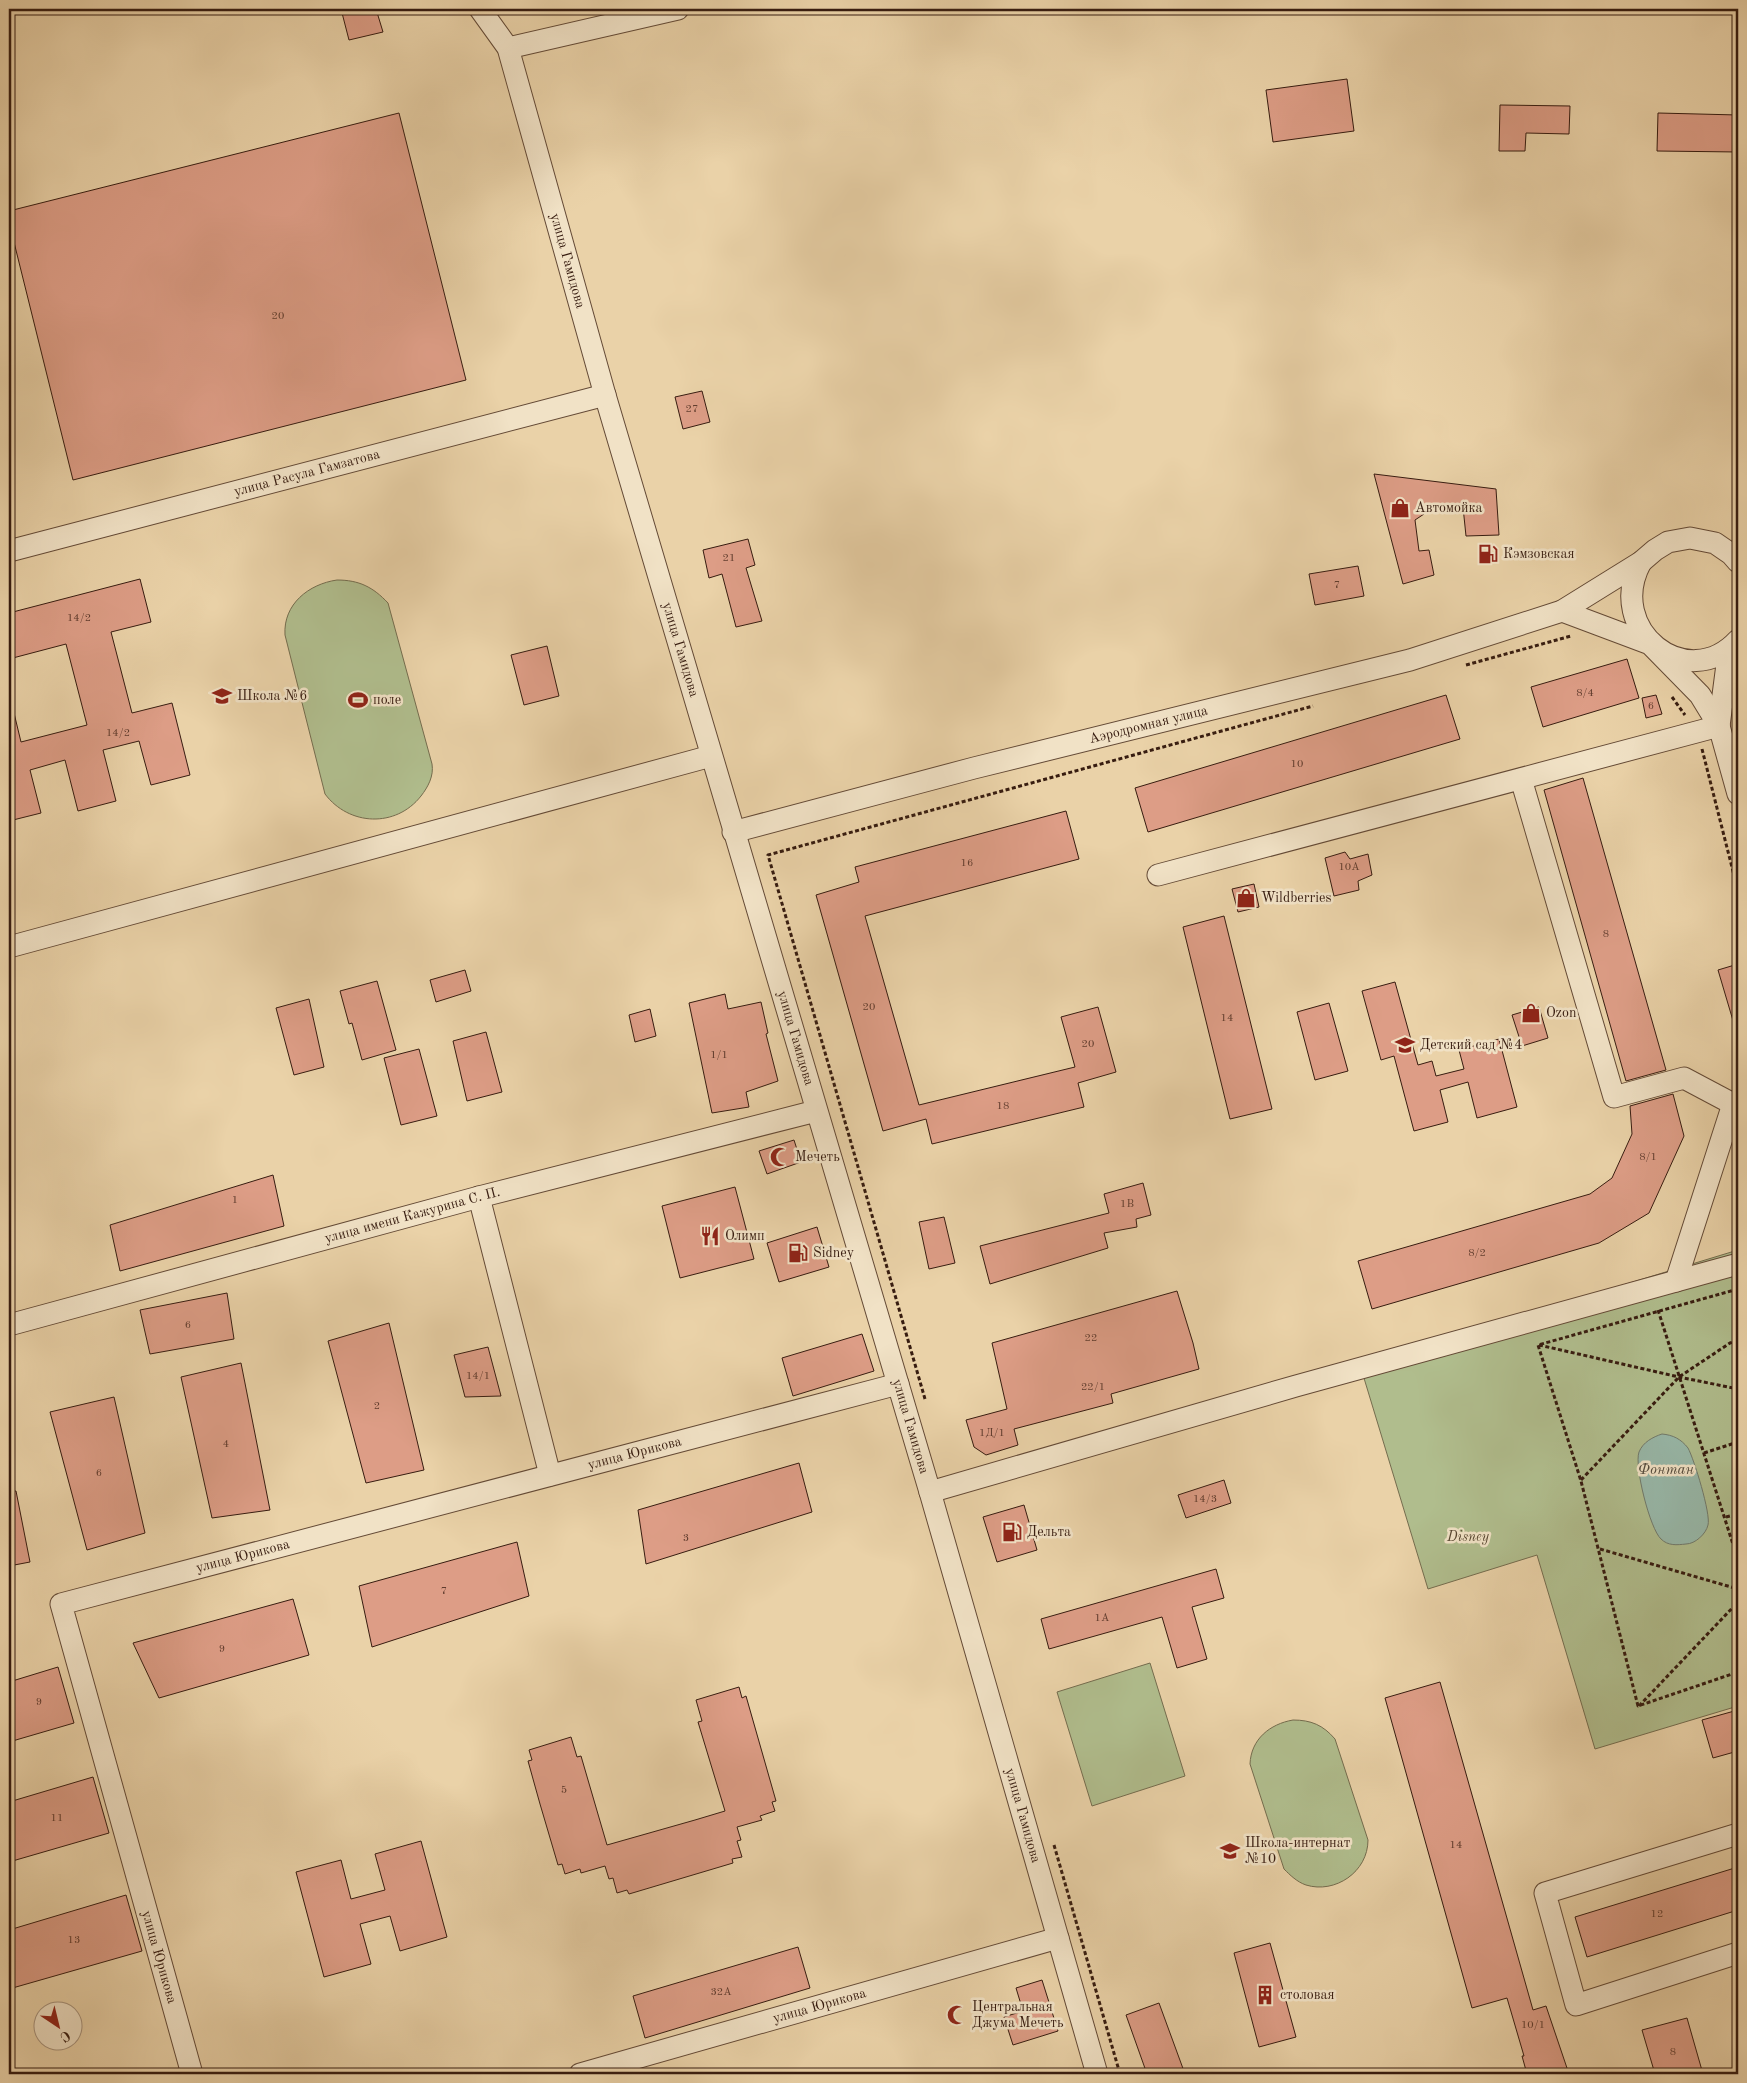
<svg xmlns="http://www.w3.org/2000/svg" width="1747" height="2083" font-family="'Old Standard TT',serif">
	<style>
		.green { fill: #b0bd8d; stroke: #746c4e }
		.water { fill: #98b8a9; stroke: #717a6c }
		.building { fill: #dd9d86; stroke: #371c10 }
		.lines { fill: none; stroke-linecap: round; stroke-linejoin: round }
		.minor-casing { stroke: #644a36; stroke-width: 23 }
		.path { stroke: #371c10; stroke-width: 3; stroke-dasharray: 4 2.5; stroke-linecap: butt }
		.minor { stroke: #f1e2c6; stroke-width: 21 }
		.labels { text-anchor: middle; dominant-baseline: central; stroke-width: 5; stroke-linejoin: round; paint-order: stroke }
		.number-label { font-size: 11px; fill: #603c2e }
		.street-label { font-size: 14px; fill: #371c10; stroke: #f1e2c6 }
		.poi-label { font-size: 14px; fill: #371c10; stroke: #f1e2c6; text-anchor: start }
		.park-label { font-size: 14px; font-style: italic; fill: #55442f; stroke: #f1e2c6 }
		.water-label { font-size: 15px; font-style: italic; fill: #544b3e; stroke: #f1e2c6 }
	</style>
	<rect width="100%" height="100%" fill="#ead2a8"/>
	<filter id="stains"><feTurbulence type="fractalNoise" baseFrequency=".004" numOctaves="4"/><feColorMatrix values="0 0 0 0 .2 0 0 0 0 .09 0 0 0 0 .02 0 0 0 .5 -.17"/></filter>
	<radialGradient id="worn" r=".72"><stop offset=".6" stop-color="#630" stop-opacity="0"/><stop offset="1" stop-color="#630" stop-opacity=".3"/></radialGradient>
	<path class="green" d="M337,580C359,580 373,587 388,603L432,764C434,776 428,787 421,796C396,828 349,826 325,794L285,635C283,604 309,584 337,580Z
		M1738,1250V1706L1595,1749L1537,1555L1428,1589L1360,1365Z
		M1150,1663L1185,1776L1092,1806L1057,1692Z
		M1293,1720C1311,1720 1323,1725 1335,1739L1368,1840C1368,1872 1335,1894 1306,1885C1297,1882 1290,1875 1284,1869L1250,1764C1251,1739 1270,1724 1293,1720Z"/>
	<path class="water" d="M1662,1434C1673,1435 1681,1439 1688,1448C1694,1459 1711,1514 1708,1525C1706,1534 1695,1544 1686,1544C1677,1545 1668,1546 1661,1539C1650,1529 1634,1466 1639,1452C1643,1442 1653,1437 1662,1434Z"/>
	<path class="building" d="M341,9H376L383,32L349,40Z
		M1347,79L1354,131L1273,142L1266,90Z
		M1500,105L1570,106L1569,134L1526,133L1525,151H1499Z
		M399,113L466,380L73,480L9,222V211Z
		M1658,113L1738,115V152L1657,151Z
		M702,391L710,422L683,429L675,397Z
		M1374,474L1496,489L1499,535L1466,536L1463,507L1426,506L1424,514L1415,520L1419,551L1429,550L1434,575L1403,584Z
		M748,539L755,565L746,568L762,621L736,627L722,574L709,578L703,550Z
		M1358,566L1364,596L1315,605L1309,574Z
		M140,579L151,622L111,632L132,713L172,703L190,775L151,785L139,741L103,750L116,801L78,811L65,760L30,770L41,813L9,821V714L14,713L21,742L87,725L66,644L9,659V613Z
		M547,646L559,696L524,705L511,655Z
		M1627,659L1639,698L1543,727L1531,687Z
		M1446,695L1460,739L1148,832L1135,788Z
		M1656,695L1662,714L1646,718L1642,698Z
		M1583,778L1666,1070L1626,1081L1544,790Z
		M1066,811L1079,859L865,916L919,1105L1075,1067L1061,1017L1098,1007L1116,1072L1078,1083L1084,1107L932,1144L926,1119L883,1131L816,895L859,882L855,867Z
		M1345,852L1350,859L1368,854L1372,875L1358,881L1359,890L1334,896L1325,858Z
		M1254,884L1259,907L1238,912L1232,889Z
		M1224,916L1272,1109L1230,1119L1183,927Z
		M1738,964V1024H1734L1718,970Z
		M465,970L471,991L436,1002L430,980Z
		M377,981L396,1050L362,1060L352,1023L349,1024L340,991Z
		M1395,982L1418,1065L1432,1061L1436,1076L1464,1069L1459,1050L1499,1039L1517,1107L1477,1118L1468,1082L1440,1090L1448,1122L1414,1131L1394,1056L1381,1060L1362,991Z
		M725,994L728,1009L761,1002L768,1033L766,1034L778,1081L746,1092L749,1107L712,1113L689,1003Z
		M309,999L324,1067L294,1075L276,1008Z
		M1329,1003L1348,1071L1315,1080L1297,1012Z
		M1539,1007L1548,1038L1522,1046L1512,1015Z
		M650,1009L656,1036L635,1042L629,1015Z
		M486,1032L502,1092L467,1101L453,1041Z
		M419,1049L437,1116L401,1125L384,1058Z
		M1673,1094L1684,1136L1649,1213L1599,1243L1372,1309L1358,1261L1590,1194L1612,1178L1632,1134L1630,1106Z
		M794,1140L801,1162L767,1174L759,1151Z
		M273,1175L284,1226L120,1271L110,1225Z
		M1143,1183L1151,1215L1136,1219L1137,1227L1104,1233L1108,1248L990,1284L980,1246L1109,1213L1104,1194Z
		M735,1187L754,1259L680,1278L662,1206Z
		M944,1217L955,1263L929,1269L919,1222Z
		M817,1227L829,1267L779,1282L767,1243Z
		M1177,1291L1193,1343L1199,1369L1111,1394L1113,1403L1014,1429L1018,1445L986,1455L974,1447L966,1420L1007,1409L992,1343Z
		M227,1293L234,1339L150,1354L140,1310Z
		M389,1323L424,1470L366,1483L328,1341Z
		M862,1334L874,1371L793,1396L782,1358Z
		M488,1347L501,1396L465,1397L454,1355Z
		M241,1363L270,1510L212,1518L181,1377Z
		M114,1397L145,1533L87,1550L50,1412Z
		M799,1463L812,1512L646,1564L638,1510Z
		M1224,1480L1231,1503L1186,1518L1178,1495Z
		M9,1491H16L30,1562L9,1566Z
		M1024,1505L1037,1550L997,1562L983,1517Z
		M517,1542L529,1596L372,1647L359,1586Z
		M1216,1569L1224,1598L1192,1607L1207,1659L1177,1668L1162,1617L1049,1649L1041,1619Z
		M293,1599L309,1655L159,1698L133,1643Z
		M58,1667L74,1723L9,1742V1682Z
		M1440,1682L1533,2010L1546,2006L1569,2074H1527L1522,2056H1524L1507,1998L1472,2008L1385,1698Z
		M739,1687L742,1698L746,1696L776,1801L772,1802L775,1811L760,1816L762,1820L737,1827L741,1840L737,1841L742,1857L732,1859L733,1863L629,1894L627,1890L617,1893L613,1878L609,1879L605,1866L581,1873L580,1869L565,1874L562,1864L558,1865L540,1804L528,1761L532,1760L529,1750L571,1737L577,1757L581,1756L607,1845L695,1820L725,1811L698,1722L702,1721L696,1700Z
		M1738,1710V1751L1713,1758L1702,1720Z
		M93,1777L109,1833L9,1862V1802Z
		M421,1841L447,1937L400,1951L390,1916L360,1924L371,1964L324,1977L296,1872L341,1860L351,1899L385,1890L375,1854Z
		M1738,1867V1910L1587,1957L1575,1917Z
		M126,1895L142,1951L9,1989V1930Z
		M1270,1943L1296,2037L1259,2047L1234,1953Z
		M798,1947L810,1988L645,2038L633,1996Z
		M1042,1980L1058,2031L1013,2045L1004,2017L1023,2011L1016,1988Z
		M1159,2003L1185,2074H1147L1126,2015Z
		M1687,2018L1703,2074H1655L1642,2030Z"/>
	<g class="lines">
		<defs>
			<g id="minor">
				<path id="s1" d="M480,9L508,48L605,395L930,1492L1097,2074"/>
				<path d="M508,48L678,9"/>
				<path id="s2" d="M9,551L605,395"/>
				<path d="M1641,562C1604,630 1687,695 1738,640"/>
				<path d="M1562,611L1650,644L1700,695L1719,726L1738,794"/>
				<path d="M1719,726L1729,649"/>
				<path d="M1521,779L1614,1097L1684,1078L1733,1104"/>
				<path id="s3" d="M733,832L974,768L1410,660L1562,611L1641,562L1655,550L1668,542L1690,538L1715,543L1731,554L1738,562"/>
				<path d="M1158,875L1719,726"/>
				<path d="M9,947L711,756"/>
				<path d="M479,1197L550,1475"/>
				<path d="M1676,1281L1733,1104L1738,1101"/>
				<path id="s4" d="M9,1325L479,1197L816,1111"/>
				<path d="M930,1492L1296,1386L1738,1264"/>
				<path d="M1738,1834L1545,1893L1576,2005L1738,1953"/>
				<path id="s5" d="M192,2074L61,1604L898,1384"/>
				<path id="s6" d="M580,2074L1058,1938"/>
			</g>
		</defs>
		<use href="#minor" class="minor-casing"/>
		<path class="path" d="M1466,665L1571,636
			M1672,697L1685,715
			M1702,749L1738,891
			M1738,1289L1538,1345L1581,1481L1638,1706L1738,1672
			M1658,1310L1738,1560
			M1539,1345L1679,1377L1738,1389
			M925,1399L768,855L1313,706
			M1704,1453L1738,1442
			M1581,1480L1679,1377L1730,1343L1738,1340
			M1726,1517L1738,1514
			M1600,1549L1738,1589
			M1639,1706L1738,1602
			M1054,1845L1120,2074"/>
		<use href="#minor" class="minor"/>
	</g>
	<defs>
		<symbol id="shop-bare" viewBox="-9 -9 18 18"><path d="M-5-2.5h2.3a2.7 3.5 0 0 1 5.4 0H5L5.5 6h-11ZM-1.5-2.5h3a1.5 2.3 0 0 0-3 0Z" fill="#8f2418" stroke="#f1e2c6" stroke-width="2.5" paint-order="stroke"/></symbol>
		<symbol id="fuel-bare" viewBox="-9 -9 18 18"><path d="M-5.5-6h7V0h2V4h1.3V-2.5L3-4.5l.8-.8L6-3V5H2.5V1h-1V6h-7ZM-4.2-4.7v3.2H.2V-4.7Z" fill="#8f2418" stroke="#f1e2c6" stroke-width="2.5" paint-order="stroke"/></symbol>
		<symbol id="school-bare" viewBox="-9 -9 18 18"><path d="M0-5L7-2L0 1L-7-2ZM-4 1L0 2.5L4 1V4Q0 6-4 4Z" fill="#8f2418" stroke="#f1e2c6" stroke-width="2.5" paint-order="stroke"/></symbol>
		<symbol id="stadium-bare" viewBox="-9 -9 18 18"><path d="M0-5a6.5 5 0 1 0 0 10a6.5 5 0 1 0 0-10ZM-3.5-1.8h7v3.6h-7Z" fill="#8f2418" stroke="#f1e2c6" stroke-width="2.5" paint-order="stroke"/></symbol>
		<symbol id="mosque-bare" viewBox="-9 -9 18 18"><path d="M3.5-4.9A6 6 0 1 0 3.5 4.9A5 5 0 1 1 3.5-4.9Z" fill="#8f2418" stroke="#f1e2c6" stroke-width="2.5" paint-order="stroke"/></symbol>
		<symbol id="restaurant-bare" viewBox="-9 -9 18 18"><path d="M-5-6h1v4h1v-4h1v4h1v-4h1v5L-1.5 .5V6h-2V.5L-5-1ZM5-6V6H3V1.5H1.5Q1.5-4 5-6Z" fill="#8f2418" stroke="#f1e2c6" stroke-width="2.5" paint-order="stroke"/></symbol>
		<symbol id="building-bare" viewBox="-9 -9 18 18"><path d="M-4-6H4V6H1V3H-1V6H-4ZM-2.5-4.3h1.7v1.8h-1.7ZM.8-4.3h1.7v1.8H.8ZM-2.5-1h1.7V.8h-1.7ZM.8-1h1.7V.8H.8Z" fill="#8f2418" stroke="#f1e2c6" stroke-width="2.5" paint-order="stroke"/></symbol>
	</defs>
	<g fill-rule="evenodd">
		<use href="#shop-bare" x="1386" y="494" width="28" height="28"/>
		<use href="#fuel-bare" x="1474" y="540" width="28" height="28"/>
		<use href="#school-bare" x="208" y="682" width="28" height="28"/>
		<use href="#stadium-bare" x="344" y="686" width="28" height="28"/>
		<use href="#shop-bare" x="1232" y="884" width="28" height="28"/>
		<use href="#shop-bare" x="1517" y="999" width="28" height="28"/>
		<use href="#school-bare" x="1391" y="1031" width="28" height="28"/>
		<use href="#mosque-bare" x="766" y="1143" width="28" height="28"/>
		<use href="#restaurant-bare" x="696" y="1222" width="28" height="28"/>
		<use href="#fuel-bare" x="784" y="1239" width="28" height="28"/>
		<use href="#fuel-bare" x="998" y="1518" width="28" height="28"/>
		<use href="#school-bare" x="1216" y="1837" width="28" height="28"/>
		<use href="#building-bare" x="1251" y="1981" width="28" height="28"/>
		<use href="#mosque-bare" x="943" y="2001" width="28" height="28"/>
	</g>
	<g class="labels">
		<g class="number-label">
			<text x="278" y="316">20</text>
			<text x="692" y="409">27</text>
			<text x="729" y="558">21</text>
			<text x="1337" y="585">7</text>
			<text x="79" y="618">14/2</text>
			<text x="1585" y="693">8/4</text>
			<text x="1651" y="706">6</text>
			<text x="118" y="733">14/2</text>
			<text x="1297" y="764">10</text>
			<text x="967" y="863">16</text>
			<text x="1349" y="867">10А</text>
			<text x="1606" y="934">8</text>
			<text x="869" y="1007">20</text>
			<text x="1227" y="1018">14</text>
			<text x="1088" y="1044">20</text>
			<text x="719" y="1055">1/1</text>
			<text x="1003" y="1106">18</text>
			<text x="1648" y="1157">8/1</text>
			<text x="235" y="1200">1</text>
			<text x="1127" y="1204">1В</text>
			<text x="1477" y="1253">8/2</text>
			<text x="188" y="1325">6</text>
			<text x="1091" y="1338">22</text>
			<text x="478" y="1376">14/1</text>
			<text x="1093" y="1387">22/1</text>
			<text x="377" y="1406">2</text>
			<text x="992" y="1433">1Д/1</text>
			<text x="226" y="1444">4</text>
			<text x="99" y="1473">6</text>
			<text x="1205" y="1499">14/3</text>
			<text x="686" y="1538">3</text>
			<text x="444" y="1591">7</text>
			<text x="1102" y="1618">1А</text>
			<text x="222" y="1649">9</text>
			<text x="39" y="1702">9</text>
			<text x="564" y="1790">5</text>
			<text x="57" y="1818">11</text>
			<text x="1456" y="1845">14</text>
			<text x="1657" y="1914">12</text>
			<text x="74" y="1940">13</text>
			<text x="721" y="1992">32А</text>
			<text x="1533" y="2025">10/1</text>
			<text x="1673" y="2052">8</text>
		</g>
		<g class="street-label">
			<text stroke="none"><textPath href="#s1" startOffset="269">улица Гамидова</textPath></text>
			<text stroke="none"><textPath href="#s2" startOffset="308">улица Расула Гамзатова</textPath></text>
			<text stroke="none"><textPath href="#s1" startOffset="674">улица Гамидова</textPath></text>
			<text stroke="none"><textPath href="#s3" startOffset="429">Аэродромная улица</textPath></text>
			<text stroke="none"><textPath href="#s1" startOffset="1079">улица Гамидова</textPath></text>
			<text stroke="none"><textPath href="#s4" startOffset="418">улица имени Кажурина С. П.</textPath></text>
			<text stroke="none"><textPath href="#s1" startOffset="1484">улица Гамидова</textPath></text>
			<text stroke="none"><textPath href="#s5" startOffset="1081">улица Юрикова</textPath></text>
			<text stroke="none"><textPath href="#s5" startOffset="676">улица Юрикова</textPath></text>
			<text stroke="none"><textPath href="#s1" startOffset="1889">улица Гамидова</textPath></text>
			<text transform="translate(159 1957) rotate(74)">улица Юрикова</text>
			<text stroke="none"><textPath href="#s6" startOffset="249">улица Юрикова</textPath></text>
		</g>
		<g class="poi-label">
			<text x="1415" y="508">Автомойка</text>
			<text x="1503" y="554">Кэмзовская</text>
			<text x="237" y="696">Школа №6</text>
			<text x="373" y="700">поле</text>
			<text x="1261" y="898">Wildberries</text>
			<text x="1546" y="1013">Ozon</text>
			<text x="1420" y="1045">Детский сад №4</text>
			<text x="795" y="1157">Мечеть</text>
			<text x="725" y="1236">Олимп</text>
			<text x="813" y="1253">Sidney</text>
			<text x="1027" y="1532">Дельта</text>
			<text x="1245" y="1843">Школа-интернат<tspan x="1245" dy="16">№10</tspan></text>
			<text x="1280" y="1995">столовая</text>
			<text x="972" y="2007">Центральная<tspan x="972" dy="16">Джума Мечеть</tspan></text>
		</g>
		<g class="park-label">
			<text x="1468" y="1537">Disney</text>
		</g>
		<g class="water-label">
			<text x="1666" y="1470">Фонтан</text>
		</g>
	</g>
	<rect width="1747" height="2083" fill="none" stroke="#ead2a8" stroke-width="30"/>
	<rect x="10" y="10" width="1727" height="2063" fill="none" stroke="#371c10" stroke-width="2.5"/>
	<rect x="15" y="15" width="1717" height="2053" fill="none" stroke="#371c10"/>
	<g transform="translate(58 2026) rotate(145)"><circle r="24" fill="#f1e2c6" stroke="#a7937d"/>
	<path d="M0-4L9 19L0 12L-9 19Z" fill="#8f2418"/>
	<text y="-8" font-size="14" font-weight="bold" text-anchor="middle" fill="#371c10">С</text>
	</g>
	<rect width="100%" height="100%" filter="url(#stains)"/>
	<rect width="100%" height="100%" fill="url(#worn)"/>
</svg>
